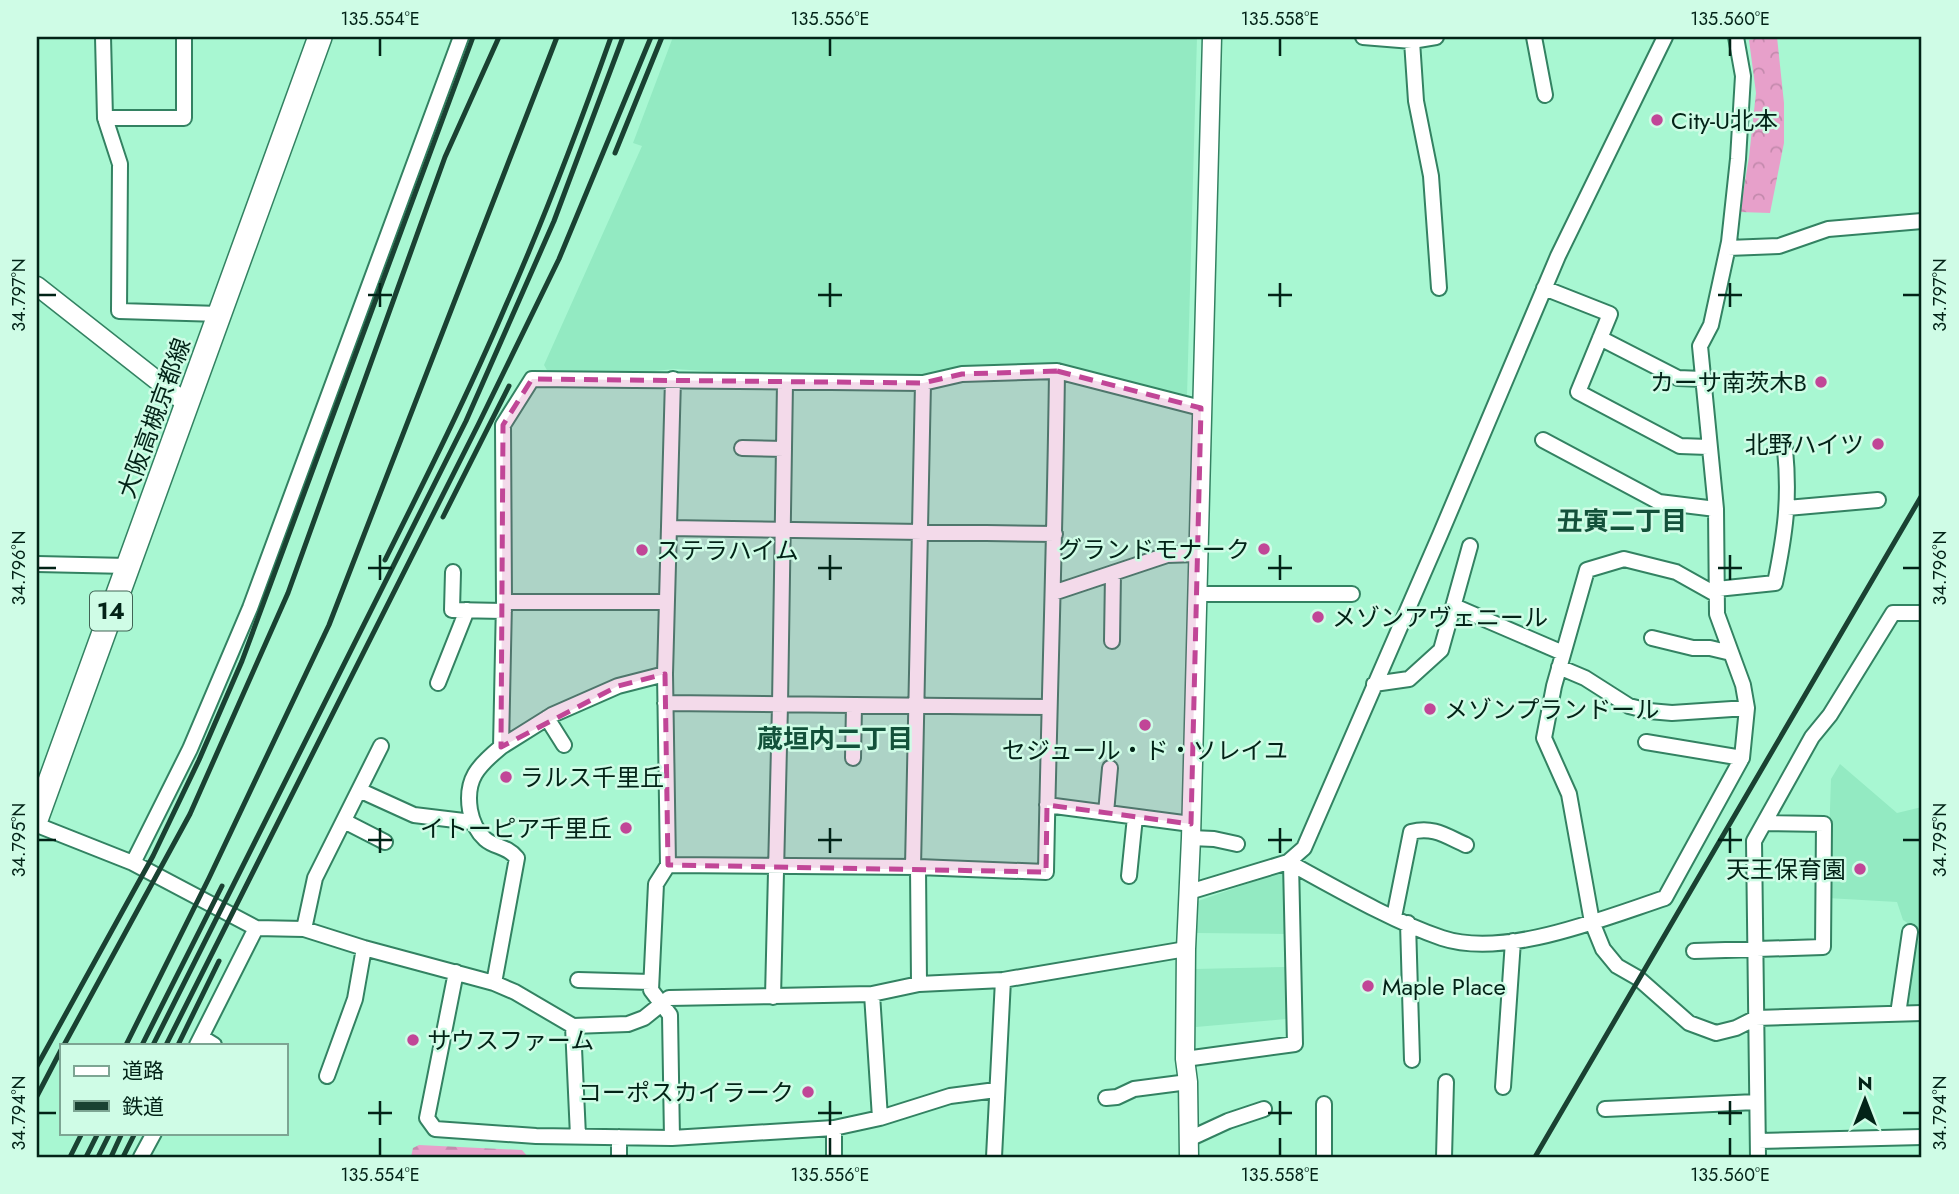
<svg xmlns="http://www.w3.org/2000/svg" width="1959" height="1194" font-family="Jost,'Noto Sans JP',sans-serif">
	<style>
		.built { fill: #93eac2 }
		.forest { fill: url(#forest-firs) }
		.park { fill: url(#park-crowns) }
		.lines { fill: none; stroke-linecap: round; stroke-linejoin: round }
		.minor-casing { stroke: #338262; stroke-width: 18 }
		.tertiary-casing { stroke: #338262; stroke-width: 21 }
		.primary-casing { stroke: #338262; stroke-width: 26 }
		.minor { stroke: #fff; stroke-width: 14 }
		.tertiary { stroke: #fff; stroke-width: 18 }
		.primary { stroke: #fff; stroke-width: 23 }
		.rail { stroke: #1a4132; stroke-width: 5 }
		.marked { fill: #c14697; fill-opacity: 0.2; stroke: #c14697; stroke-width: 5; stroke-dasharray: 14 9; stroke-linejoin: round }
		.ticks { fill: none; stroke: #022317; stroke-width: 2.5 }
		.poi-dot { fill: #c14697; stroke: #cffce6; stroke-width: 2.5 }
		.labels { text-anchor: middle; dominant-baseline: central; stroke-width: 5; stroke-linejoin: round; paint-order: stroke }
		.shield { fill: #cffce6; stroke: #406455; stroke-width: 2 }
		.shield-label { font-size: 23px; font-weight: bold; fill: #022317 }
		.poi-label { font-size: 24px; fill: #022317; stroke: #cffce6; text-anchor: start }
		.street-label { font-size: 24px; fill: #022317; stroke: #cffce6 }
		.neighbourhood-label { font-size: 26px; font-weight: bold; fill: #13513a; stroke: #cffce6 }
		.neatline { fill: none; stroke: #022317; stroke-width: 2.5 }
		.ticks-label { font-size: 18px; text-anchor: middle; fill: #022317 }
	</style>
	<defs>
		<pattern id="forest-firs" width="22" height="20" patternUnits="userSpaceOnUse" patternTransform="scale(1.75)"><rect width="22" height="20" fill="#e7a0ca"/><path d="M5 1l3.5 6h-7zM16 11l3.5 6h-7z" fill="#c48aad"/></pattern>
		<pattern id="park-crowns" width="20" height="18" patternUnits="userSpaceOnUse" patternTransform="scale(1.75)"><rect width="20" height="18" fill="#e7a0ca"/><path d="M2 6a3 3 0 1 1 6 0M12 15a3 3 0 1 1 6 0" fill="none" stroke="#c48aad"/></pattern>
	</defs>
	<rect width="100%" height="100%" fill="#a8f7d2"/>
	<path class="built" d="M673,37H1197L1187,396L1052,363L956,369L918,376H783L674,369L616,375L548,372L544,365L642,146L633,143Z
		M1840,764L1897,813L1922,807V932L1903,920L1897,902L1827,898L1831,779Z
		M1278,873H1285V934L1197,933L1198,901Z
		M1922,937V1007L1915,1008L1908,1003L1916,944Z
		M1285,967L1286,1019L1196,1027L1195,969Z"/>
	<path class="forest" d="M419,1145L522,1150L528,1157H411L413,1148Z"/>
	<path class="park" d="M1767,37H1777L1784,103V143L1770,213L1740,212L1749,157L1756,93L1749,40Z"/>
	<g class="lines">
		<defs>
			<path id="minor" d="M103,37L105,118L120,164L119,311L220,314
				M1363,37L1412,41L1436,37
				M1534,37L1545,95
				M1412,41L1416,101L1431,176L1439,288
				M105,118H184V37
				M1728,248L1779,246L1828,229L1922,221
				M1544,288L1610,314L1578,392L1680,446L1708,447
				M1600,338L1678,378L1702,379
				M1543,440L1659,502L1716,509
				M742,448L784,449
				M1787,508L1878,500
				M669,528L1055,534
				M37,564L128,566
				M453,572L452,610L504,611
				M1717,589L1775,583C1785,534 1790,500 1785,449
				M1053,593L1167,555L1197,554
				M1196,594H1352
				M1717,595L1676,572L1624,559L1587,570L1554,686L1544,738L1569,794L1592,922L1603,949L1617,966L1638,978L1689,1023L1716,1033L1736,1028L1756,1018L1922,1013
				M504,602H667
				M1454,606L1563,653
				M1652,638L1693,648H1710L1731,653
				M1112,641L1113,573
				M1559,667L1585,678L1629,706L1649,711L1672,713L1747,708
				M438,683L467,610
				M1374,684L1409,679L1441,650L1470,546
				M665,703L1048,707
				M547,718L564,745
				M1646,742L1742,758
				M501,747L552,715L618,686L665,674
				M853,758L854,706
				M359,790L414,815L472,822
				M1047,805L1191,824
				M1106,813L1110,768
				M344,821L385,842
				M37,825L133,863L256,928L304,929L364,948L494,983L515,992L573,1026L628,1024L644,1018L669,998L872,994L919,984L1003,980L1186,949
				M1191,838L1214,839L1237,844
				M1288,862C1334,887 1392,921 1442,938C1505,959 1604,918 1665,898L1742,758L1747,708L1743,685L1717,614L1716,509L1700,346L1711,325L1729,242L1738,159L1743,76L1736,37
				M133,863L190,749L250,608L461,37
				M668,865L918,867L1046,872C1049,705 1055,538 1057,371
				M913,867L923,383
				M918,867L919,984
				M1129,876L1135,817
				M1189,892L1288,862L1304,848L1440,535L1558,256L1665,37
				M1394,917L1411,832C1433,826 1446,836 1466,845
				M1408,923L1412,1060
				M304,929L315,878L381,746
				M1694,951L1823,947L1824,824L1764,823
				M456,972L427,1118L435,1129L536,1136L672,1138L834,1128L880,1118L950,1096L996,1090
				M578,980L651,982
				M494,983L517,858C506,845 495,848 485,839C476,831 472,821 470,810C465,779 478,766 501,747L504,602L503,425L532,379L923,383L962,374L1057,371L1201,408
				M872,994L880,1118
				M773,997L780,705L785,383
				M1898,1014L1910,932
				M573,1026L578,1136
				M201,1037L214,1045
				M197,1045L256,928
				M1185,1059L1295,1044L1291,863
				M327,1076L355,999L364,948
				M1503,1087L1513,941
				M1106,1098L1117,1097L1134,1089L1188,1082
				M1324,1104V1157
				M1605,1109L1756,1102
				M619,1137V1157
				M672,1138L670,1015L651,990L656,884L668,865L665,674L673,379
				M1189,1139L1228,1121L1264,1109
				M1758,1141L1922,1137
				M141,1157L154,1133
				M834,1157V1128
				M994,1157L1003,980
				M1444,1157L1446,1082
				M1758,1157L1754,841L1812,737L1830,715L1893,613H1922"/>
			<path id="tertiary" d="M37,286L187,404
				M1189,1157L1188,1082L1185,1059L1186,949L1191,838L1212,37"/>
			<path id="primary" d="M37,817L320,37"/>
		</defs>
		<use href="#minor" class="minor-casing"/>
		<use href="#tertiary" class="tertiary-casing"/>
		<use href="#primary" class="primary-casing"/>
		<use href="#minor" class="minor"/>
		<use href="#tertiary" class="tertiary"/>
		<use href="#primary" class="primary"/>
		<path class="rail" d="M615,153L662,37
			M443,517L509,386
			M385,560C427,476 469,392 506,305C545,217 579,127 611,37
			M64,1045L190,814L288,593L445,157L499,37
			M126,1045L209,878L329,625L557,37
			M142,1045L222,886
			M153,1045L466,421L554,221L623,37
			M166,1045L478,425L559,259L651,37
			M178,1045L219,961
			M37,1066L153,856L199,760L242,661L473,37
			M37,1096L61,1050
			M70,1157L82,1133
			M86,1157L98,1133
			M98,1157L110,1133
			M111,1157L122,1133
			M123,1157L135,1133
			M1535,1157L1922,495"/>
	</g>
	<path class="marked" d="M1057,371L1201,408L1191,824L1047,805L1046,872L668,865L665,674L618,686L501,747L503,425L532,379L923,383L962,374Z"/>
	<path class="ticks" d="M380,38V56M830,38V56M1280,38V56M1730,38V56M380,283V307M830,283V307M1280,283V307M1730,283V307M38,295H56M368,295H392M818,295H842M1268,295H1292M1718,295H1742M1903,295H1920M380,555V580M830,555V580M1280,555V580M1730,555V580M38,568H56M368,568H392M818,568H842M1268,568H1292M1718,568H1742M1903,568H1920M380,828V853M830,828V853M1280,828V853M1730,828V853M38,840H56M368,840H392M818,840H842M1268,840H1292M1718,840H1742M1903,840H1920M380,1101V1125M830,1101V1125M1280,1101V1125M1730,1101V1125M38,1113H56M368,1113H392M818,1113H842M1268,1113H1292M1718,1113H1742M1903,1113H1920M380,1138V1156M830,1138V1156M1280,1138V1156M1730,1138V1156"/>
	<g class="poi-dot">
		<circle cx="1657" cy="120" r="7"/>
		<circle cx="1821" cy="382" r="7"/>
		<circle cx="1878" cy="444" r="7"/>
		<circle cx="1264" cy="549" r="7"/>
		<circle cx="642" cy="550" r="7"/>
		<circle cx="1318" cy="617" r="7"/>
		<circle cx="1430" cy="709" r="7"/>
		<circle cx="1145" cy="725" r="7"/>
		<circle cx="506" cy="777" r="7"/>
		<circle cx="626" cy="828" r="7"/>
		<circle cx="1860" cy="869" r="7"/>
		<circle cx="1368" cy="986" r="7"/>
		<circle cx="413" cy="1040" r="7"/>
		<circle cx="808" cy="1092" r="7"/>
	</g>
	<g class="labels">
		<rect class="shield" x="90" y="591.5" width="42" height="39" rx="5"/>
		<g class="shield-label">
			<text x="111" y="611">14</text>
		</g>
		<g class="poi-label">
			<text x="1671" y="120">City-U北本</text>
			<text x="1807" y="382" text-anchor="end">カーサ南茨木B</text>
			<text x="1864" y="444" text-anchor="end">北野ハイツ</text>
			<text x="1250" y="549" text-anchor="end">グランドモナーク</text>
			<text x="656" y="550">ステラハイム</text>
			<text x="1332" y="617">メゾンアヴェニール</text>
			<text x="1444" y="709">メゾンプランドール</text>
			<text x="1145" y="750" text-anchor="middle">セジュール・ド・ソレイユ</text>
			<text x="520" y="777">ラルス千里丘</text>
			<text x="612" y="828" text-anchor="end">イトーピア千里丘</text>
			<text x="1846" y="869" text-anchor="end">天王保育園</text>
			<text x="1382" y="986">Maple Place</text>
			<text x="427" y="1040">サウスファーム</text>
			<text x="794" y="1092" text-anchor="end">コーポスカイラーク</text>
		</g>
		<g class="street-label">
			<text transform="translate(154 418) rotate(-70)">大阪高槻京都線</text>
		</g>
		<g class="neighbourhood-label">
			<text x="1622" y="521">丑寅二丁目</text>
			<text x="835" y="739">蔵垣内二丁目</text>
		</g>
	</g>
	<rect width="1959" height="1194" fill="none" stroke="#cffce6" stroke-width="77"/>
	<rect x="60" y="1044" width="228" height="91" fill="#cffce6" stroke="#7da593" stroke-width="2"/>
	<rect x="74" y="1066" width="35" height="10" fill="#ffffff" stroke="#7da593" stroke-width="2"/>
	<text x="122" y="1078" font-size="21" fill="#022317">道路</text>
	<rect x="74" y="1101" width="35" height="10" fill="#1a4132" stroke="#7da593" stroke-width="2"/>
	<text x="122" y="1114" font-size="21" fill="#022317">鉄道</text>
	<g transform="translate(1865 1100)" stroke="#cffce6" stroke-width="5" paint-order="stroke">
	<path d="M0-5L12 26L0 18L-12 26Z" fill="#022317"/>
	<text y="-10" font-size="19" font-weight="bold" text-anchor="middle" fill="#022317">N</text>
	</g>
	<rect x="38" y="38" width="1882" height="1118" class="neatline"/>
	<g class="ticks-label">
		<text x="380" y="25">135.554°E</text>
		<text x="830" y="25">135.556°E</text>
		<text x="1280" y="25">135.558°E</text>
		<text x="1730" y="25">135.560°E</text>
		<text transform="translate(19 295) rotate(-90)" y="6">34.797°N</text>
		<text transform="translate(1940 295) rotate(-90)" y="6">34.797°N</text>
		<text transform="translate(19 568) rotate(-90)" y="6">34.796°N</text>
		<text transform="translate(1940 568) rotate(-90)" y="6">34.796°N</text>
		<text transform="translate(19 840) rotate(-90)" y="6">34.795°N</text>
		<text transform="translate(1940 840) rotate(-90)" y="6">34.795°N</text>
		<text transform="translate(19 1113) rotate(-90)" y="6">34.794°N</text>
		<text transform="translate(1940 1113) rotate(-90)" y="6">34.794°N</text>
		<text x="380" y="1181">135.554°E</text>
		<text x="830" y="1181">135.556°E</text>
		<text x="1280" y="1181">135.558°E</text>
		<text x="1730" y="1181">135.560°E</text>
	</g>
</svg>
